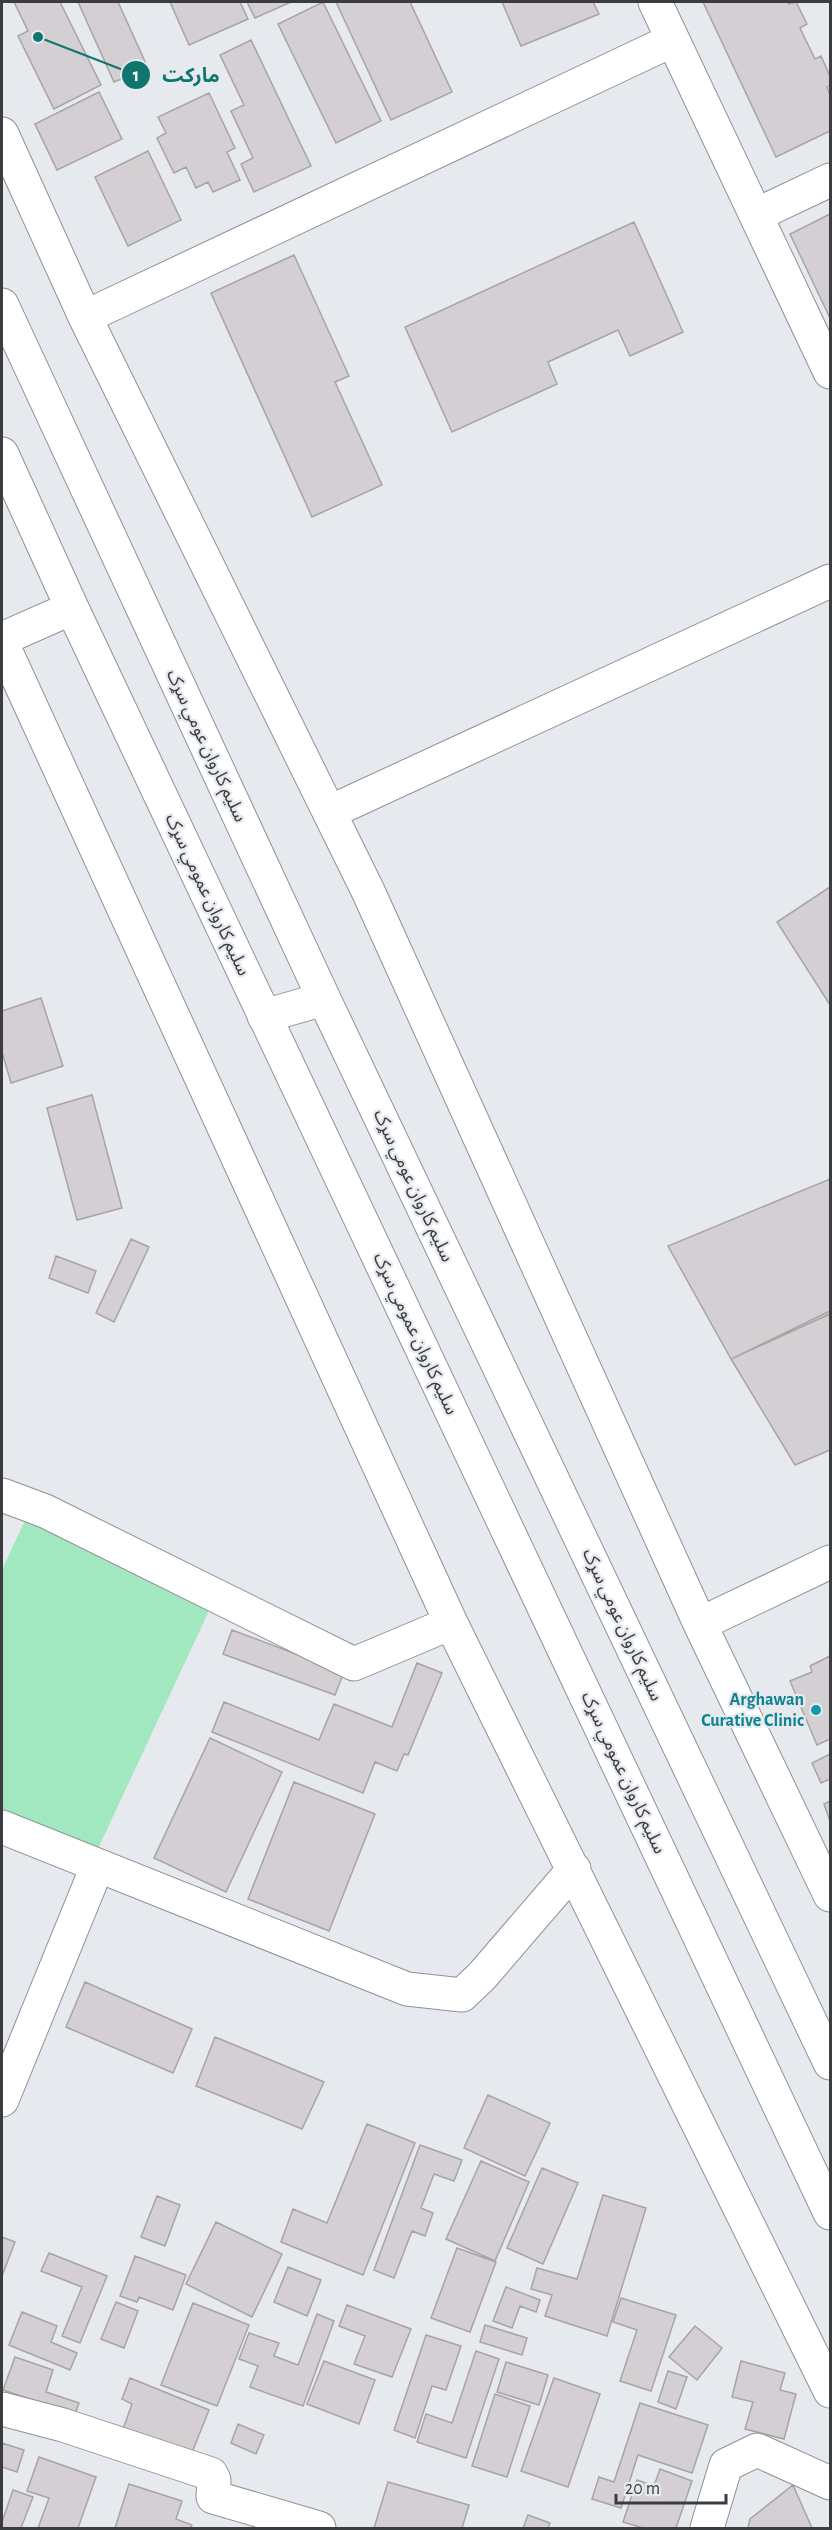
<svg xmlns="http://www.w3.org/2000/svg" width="832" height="2530" font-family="'Alegreya Sans','Noto Sans Arabic',sans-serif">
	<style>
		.green { fill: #a1e8c0 }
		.building { fill: #d3cfd2; stroke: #a7a3a6; stroke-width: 1.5 }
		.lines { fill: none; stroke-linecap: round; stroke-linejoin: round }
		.minor-casing { stroke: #8f9196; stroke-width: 35 }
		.major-casing { stroke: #8f9196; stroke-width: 35 }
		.minor { stroke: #fff; stroke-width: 33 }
		.major { stroke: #fff; stroke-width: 33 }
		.culture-dot { fill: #0f9aa8; stroke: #e6e9ee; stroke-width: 2 }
		.labels { text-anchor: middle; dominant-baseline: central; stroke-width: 4.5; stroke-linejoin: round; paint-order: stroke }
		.street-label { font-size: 18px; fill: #3b3c3e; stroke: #e6e9ee }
		.culture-label { font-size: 18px; font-weight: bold; fill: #0d838f; stroke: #e6e9ee; text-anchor: end }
		.leader { fill: none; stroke: #0f766e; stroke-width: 2 }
		.callout-dot { fill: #0f766e; stroke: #e6e9ee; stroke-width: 2 }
		.mark-label { font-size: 18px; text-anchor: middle; font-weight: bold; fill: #fff }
		.callout-label { font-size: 20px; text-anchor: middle; font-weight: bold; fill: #0f766e; stroke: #e6e9ee; stroke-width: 4.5; stroke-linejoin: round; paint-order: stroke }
	</style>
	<rect width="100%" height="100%" fill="#e6e9ee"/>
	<path class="green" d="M28,1514L214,1600L96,1853L2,1809V1570Z"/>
	<path class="building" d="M14,2H60L101,85L54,109L18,36L28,31Z
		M78,2H118L148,68L114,82Z
		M170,2H240L248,19L189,45Z
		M247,2H291L255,18Z
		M323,2L381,121L336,143L278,24Z
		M336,2H410L452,92L391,120Z
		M502,2H593L599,14L521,46Z
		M703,2H787L789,4L796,2L807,24L800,28L815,59L821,56L830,76V85L827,87L830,95V131L776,157Z
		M251,40L311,166L254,192L241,164L253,158L231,111L244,105L220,55Z
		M99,92L122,139L57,170L35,124Z
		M209,93L235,148L227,152L240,180L213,192L208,182L196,188L186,167L174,173L157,138L166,133L158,117Z
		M148,151L181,220L128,246L95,177Z
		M830,214V318L790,234Z
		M634,222L683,332L630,356L618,330L548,362L557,384L452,432L405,327Z
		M294,255L349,376L335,382L382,485L312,517L211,293Z
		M830,887V1005L777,922Z
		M41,998L63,1066L11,1083L2,1052V1011Z
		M92,1095L122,1208L77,1220L47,1108Z
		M830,1179V1314L731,1359L668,1246Z
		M131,1239L149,1247L114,1322L96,1313Z
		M56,1256L96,1271L88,1293L49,1278Z
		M830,1311V1450L795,1465L731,1359Z
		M232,1630L344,1672L335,1695L223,1654Z
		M830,1656V1739L817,1745L790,1681L812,1672L810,1666Z
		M417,1663L442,1673L408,1755L404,1754L397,1771L375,1762L363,1793L212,1732L224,1702L319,1740L334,1704L392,1727Z
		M210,1738L282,1772L226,1892L154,1858Z
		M830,1754V1779L821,1783L812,1763Z
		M294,1782L375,1814L329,1931L248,1899Z
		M830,1801V1821L824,1804Z
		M85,1982L192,2029L173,2073L66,2027Z
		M215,2037L324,2082L302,2129L196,2086Z
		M488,2095L550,2123L525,2176L464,2148Z
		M367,2124L415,2143L363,2275L281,2242L293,2209L327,2223Z
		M420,2145L462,2160L454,2181L434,2174L421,2208L433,2213L425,2236L412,2231L394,2278L374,2270Z
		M481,2161L529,2182L495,2261L446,2239Z
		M542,2168L578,2183L543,2264L507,2248Z
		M603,2195L646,2208L607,2336L545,2316L552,2295L531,2289L537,2268L577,2279Z
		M157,2196L180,2205L165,2246L141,2237Z
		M216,2222L282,2254L252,2317L186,2284Z
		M2,2237L15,2242L2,2276Z
		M457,2248L496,2262L470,2332L431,2318Z
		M49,2253L107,2276L80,2343L62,2336L82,2287L41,2271Z
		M135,2256L186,2275L173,2310L139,2297L137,2302L120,2296Z
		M288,2267L321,2280L307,2316L274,2302Z
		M506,2287L540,2300L536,2312L520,2306L512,2328L493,2321Z
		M621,2298L676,2315L651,2391L620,2381L637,2330L613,2322Z
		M116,2302L138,2311L124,2348L101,2339Z
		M193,2303L249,2325L217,2406L161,2385Z
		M347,2305L411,2329L392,2377L354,2364L365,2336L339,2326Z
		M22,2312L57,2326L51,2342L77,2353L70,2370L9,2345Z
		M317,2314L334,2321L303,2406L250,2387L258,2366L239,2359L249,2333L279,2343L274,2356L298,2365Z
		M485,2325L527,2338L522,2355L480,2342Z
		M695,2326L722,2348L697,2380L669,2357Z
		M426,2335L461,2346L446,2390L432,2386L415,2438L394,2430Z
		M476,2351L499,2359L466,2458L417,2442L426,2414L452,2423Z
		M15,2357L53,2370L46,2392L79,2403L75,2414L3,2390Z
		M324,2361L375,2380L359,2424L307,2404Z
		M741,2361L785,2373L780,2390L796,2394L784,2439L745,2429L753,2402L732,2397Z
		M506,2362L548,2375L539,2405L497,2392Z
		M668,2371L687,2377L676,2409L658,2402Z
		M130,2378L209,2410L191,2455L123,2429L132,2404L122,2399Z
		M554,2378L600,2394L568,2487L521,2471Z
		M495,2394L530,2406L507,2477L472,2466Z
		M640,2403L708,2425L692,2473L638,2455L621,2508L592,2499L599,2477L614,2482Z
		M238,2424L264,2435L256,2454L231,2443Z
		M2,2443L24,2450L17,2472L2,2467Z
		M39,2457L96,2477L78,2528H38L49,2498L27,2491Z
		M660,2469L692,2481L676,2528H643L623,2522L637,2480L654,2486Z
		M388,2482L469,2505L462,2528H374Z
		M129,2484L182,2501L176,2519L192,2525L190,2528H115Z
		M793,2485L812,2528H748L750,2519Z
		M13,2490L33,2497L21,2528H2V2522Z
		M528,2515L550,2523L548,2528H523Z"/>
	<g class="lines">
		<defs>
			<path id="minor" d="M655,2L830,372
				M2,134L85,317L368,891L700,1624L830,1895
				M756,215L830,180
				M85,317L673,40
				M2,643L451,1623L830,2391
				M330,812L830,581
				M2,1495L45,1511L354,1664L451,1623
				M700,1624L830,1562
				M2,1827L407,1989L462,1995L482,1976L574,1869
				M2,2100L97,1867
				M2,2409L63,2425L211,2474L214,2480L213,2497L319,2528
				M707,2528L726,2465L757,2450L830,2483"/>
			<path id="major" d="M2,305L324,999L830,2063
				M2,454L72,608L830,2213
				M2,639L72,608
				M264,1016L324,999"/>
		</defs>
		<use href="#minor" class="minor-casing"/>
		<use href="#major" class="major-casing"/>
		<use href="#minor" class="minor"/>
		<use href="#major" class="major"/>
	</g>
	<circle class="culture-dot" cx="816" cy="1710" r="6"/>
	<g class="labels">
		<g class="street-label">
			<text transform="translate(206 746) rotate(65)">سلیم کاروان عومي سړک</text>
			<text transform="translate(207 895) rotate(65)">سلیم کاروان عمومي سړک</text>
			<text transform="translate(413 1186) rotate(65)">سلیم کاروان عومي سړک</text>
			<text transform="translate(415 1334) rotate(65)">سلیم کاروان عمومي سړک</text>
			<text transform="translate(622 1625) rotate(65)">سلیم کاروان عومي سړک</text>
			<text transform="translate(623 1773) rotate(65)">سلیم کاروان عمومي سړک</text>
		</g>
		<g class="culture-label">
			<text x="804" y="1700">Arghawan<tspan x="804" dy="21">Curative Clinic</tspan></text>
		</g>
	</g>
	<path class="leader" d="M38 37L136 75"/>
	<g class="callout-dot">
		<circle cx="38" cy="37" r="6"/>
		<circle cx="136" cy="75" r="15"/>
	</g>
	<g class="mark-label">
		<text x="136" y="81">1</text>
	</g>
	<g class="callout-label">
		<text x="191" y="82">مارکت</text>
	</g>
	<rect width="832" height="2530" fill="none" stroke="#3b3c3e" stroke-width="6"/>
	<path d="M616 2494v9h110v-9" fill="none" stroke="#3b3c3e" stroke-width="3"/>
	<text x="625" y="2494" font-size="18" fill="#3b3c3e" stroke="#e6e9ee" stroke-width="4.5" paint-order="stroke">20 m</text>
</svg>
